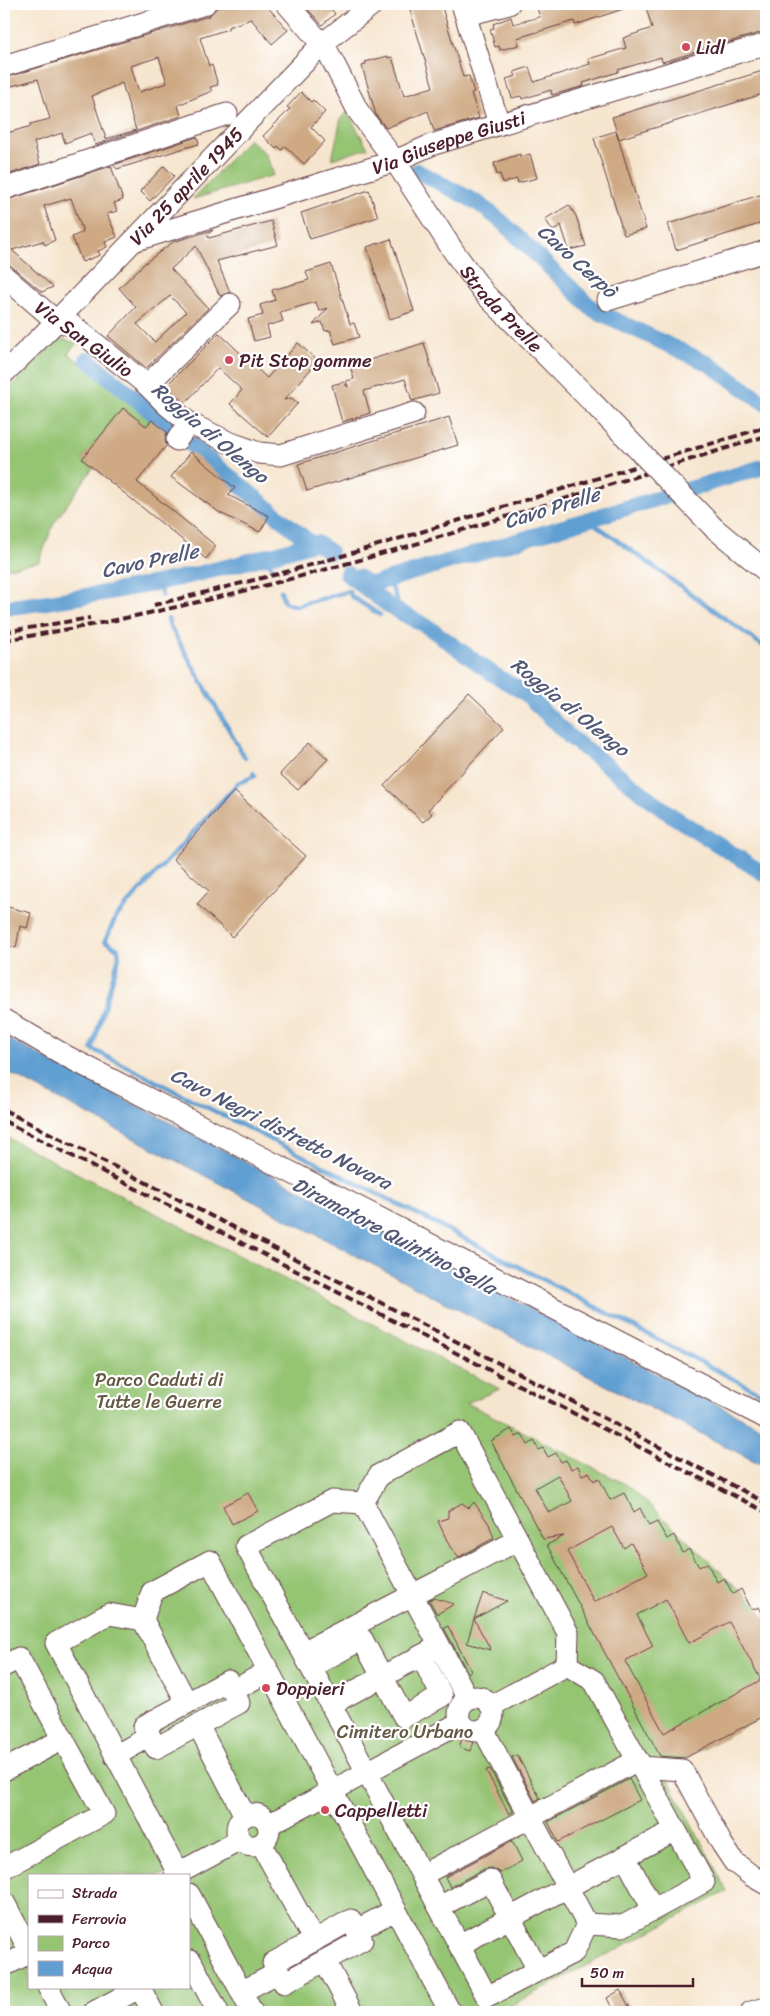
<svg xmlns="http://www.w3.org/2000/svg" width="770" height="2016" font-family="Sriracha,sans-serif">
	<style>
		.green { fill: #95c473; stroke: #70724f; fill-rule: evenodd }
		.water { fill: #619fd2; stroke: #565f7e }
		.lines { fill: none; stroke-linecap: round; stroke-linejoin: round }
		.stream { stroke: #619fd2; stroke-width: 4.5 }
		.canal { stroke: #619fd2; stroke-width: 16 }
		.building { fill: #cea983; fill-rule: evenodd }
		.minor-casing { stroke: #643d43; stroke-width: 23 }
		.minor { stroke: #fff; stroke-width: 21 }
		.rail { stroke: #4a1f2b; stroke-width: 4; stroke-dasharray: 8 4; stroke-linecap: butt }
		.minor-bridge-casing { stroke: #643d43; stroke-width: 23; stroke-linecap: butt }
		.minor-bridge { stroke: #fff; stroke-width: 21 }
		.poi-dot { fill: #d1495b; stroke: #fff; stroke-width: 2 }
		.labels { text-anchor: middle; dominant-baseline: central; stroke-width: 4.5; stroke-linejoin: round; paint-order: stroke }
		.poi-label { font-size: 19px; fill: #4a1f2b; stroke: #fff; text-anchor: start }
		.street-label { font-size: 19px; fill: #4a1f2b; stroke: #fff }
		.park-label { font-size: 19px; fill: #645944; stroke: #fff }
		.water-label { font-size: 20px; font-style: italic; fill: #545976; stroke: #fff }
	</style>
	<rect width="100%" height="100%" fill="#fff"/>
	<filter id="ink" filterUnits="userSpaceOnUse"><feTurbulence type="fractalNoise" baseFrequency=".02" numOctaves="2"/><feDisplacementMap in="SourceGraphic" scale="10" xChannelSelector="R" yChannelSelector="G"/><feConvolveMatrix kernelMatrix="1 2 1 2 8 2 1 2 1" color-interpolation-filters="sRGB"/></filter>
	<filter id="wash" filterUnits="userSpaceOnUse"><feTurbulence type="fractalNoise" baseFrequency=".0096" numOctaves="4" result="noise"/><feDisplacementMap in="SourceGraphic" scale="20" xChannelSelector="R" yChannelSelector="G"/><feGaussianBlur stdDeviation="1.12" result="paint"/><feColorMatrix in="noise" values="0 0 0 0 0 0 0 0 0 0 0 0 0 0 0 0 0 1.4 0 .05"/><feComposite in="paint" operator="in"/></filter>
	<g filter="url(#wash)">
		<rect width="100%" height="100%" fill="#f6e5ce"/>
		<path class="green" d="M347,112L368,148L332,159L341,118Z
			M249,139L266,154L274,175L193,199Z
			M59,338L77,343L68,353L152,420L146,426L123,408L82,459L93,468L54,523L39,562L4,569V394Z
			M4,1136L500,1389L467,1403L629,1486L759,1608L766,1621V1715L663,1770L727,1891L499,2012H4ZM29,1875H189V1987H29Z"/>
		<path class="water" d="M4,1037L766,1430V1467L478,1320L4,1070Z"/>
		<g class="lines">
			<path class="stream" d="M589,520L766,648
				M263,557L273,568
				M389,579L401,612
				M159,583L162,596
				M281,591L284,602L295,606L349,591L351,596L380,615
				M168,619L170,626L245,758
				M253,773L255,776L238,783L116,917L105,941L118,949L119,957L92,1049L429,1220L766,1396"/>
			<path class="canal" d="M417,171L478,203L501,221L594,310L709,364L766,404
				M87,359L307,540
				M347,574L392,608L428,627L493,674L525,693L570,737L671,815L766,875
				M358,577L368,583H377L766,466
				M4,608C109,595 212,574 313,543H317L330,552"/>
		</g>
		<g id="blocks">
			<path class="building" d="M232,4H265L288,30L272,44L251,19L228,27V29L200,38L209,66L212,65L218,85L210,87L212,91L178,105L181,116L95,145L91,133L65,143L62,133L34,142L40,164L4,176V134L31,126L30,124L50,119L38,79L4,88V78L209,16L216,8ZM159,57L167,83L139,92L131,66ZM122,83L136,130L106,139L92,96Z
				M303,4H327L335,14L322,25Z
				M430,4H441L463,77L469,76L474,92L471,93L479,118L434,131L428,111L386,128L376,115L362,66L366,64L365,62L388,56V58L392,57L404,96L433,87L410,10Z
				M551,4H632V6L575,25L574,21L517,38L519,45L500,50L499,46L495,47L490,29L494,28L493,24L511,17L513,24L540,17L537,8Z
				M645,4H766V31L662,62L661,57L618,70V72L583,83L584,86L552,95L551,90L522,99L521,96L512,98L506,79L516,76L514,72L529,67L534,82L590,64L588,59L626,48L623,38L652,28Z
				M766,70V93L619,139L612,117Z
				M301,92L311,102L313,100L325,112L311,127L325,141L304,164L285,146L282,150L278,146L276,149L263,136L290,109L287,107Z
				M616,131L646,229L624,235L594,138Z
				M197,137L199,144L188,147L117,169L113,165Z
				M520,154V157L530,154L537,178L518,183L517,179L503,183L500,174L497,175L494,163Z
				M111,166L123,200L114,203L117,211L107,214L117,237L105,242L107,247L98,251L100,255L82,262L72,237L83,232L71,198L44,206L55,240L45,245L43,241L12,250L53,287L42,292L4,260V201Z
				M164,166L174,176L150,201L140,191Z
				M369,190L378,217L310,239L301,213Z
				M766,193V222L676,250L668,224Z
				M569,205L576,216L586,246L569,250L561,225L553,231L545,219Z
				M271,221L278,245L217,261L230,292L220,296L196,246L171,269L208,308L146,368L108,336L136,307L119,288L145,263L173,242L213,230L207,235L209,238ZM170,296L186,312L155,342L137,324Z
				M391,239L414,311L390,319L367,247Z
				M331,264L350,324L354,323L359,337L335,344L330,330L325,331L322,322L313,325L328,308L319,311L316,302L280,312L283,321L267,326L270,337L254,341L248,319L263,315L260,305L275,300L272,290L309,280L306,272Z
				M219,333L267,378L298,343L318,361L284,400L291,398L298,403L268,437L230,404L242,390L218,368L185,403L166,386Z
				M424,343L439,393L412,401L405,379L364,391L370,413L342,422L332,385L343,382L348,387L346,381L354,379L350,366Z
				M123,408L146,426L152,420L167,432L165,439L166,446L137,482L216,546L206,559L82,459Z
				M449,417L458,445L307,491L298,464Z
				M191,452L235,488L228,495L269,516L260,532L220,513L171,477Z
				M469,694L504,727L428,810L432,814L423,822L384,786Z
				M310,742L328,759L298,790L280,774Z
				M234,791L306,856L232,937L197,904L209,891L173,859Z
				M4,906L31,913L27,928L20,926L16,948L4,945Z
				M511,1429L516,1437L522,1434L528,1445L534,1441L539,1450L543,1448L548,1457L556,1453L561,1462L566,1460L571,1469L578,1466L582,1475L589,1472L594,1481L599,1478L610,1500L624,1493L634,1512L640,1508L649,1526L657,1522L667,1539L674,1535L683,1553L689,1549L699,1567L707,1563L717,1582L724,1578L733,1594L741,1589L752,1610L759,1607L766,1621V1715L685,1758L660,1756L547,1545L564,1536L543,1539L491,1441ZM558,1475L572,1501L549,1513L535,1488ZM612,1527L624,1548L631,1543L648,1573L594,1602L567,1551ZM666,1599L689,1643L729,1622L761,1680L664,1733L625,1661L653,1646L637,1615Z
				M248,1493L258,1511L232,1524L223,1506Z
				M474,1502L489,1524L494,1538L459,1557L450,1547L438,1521L448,1518V1511L462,1503L469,1508Z
				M483,1593L507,1601L474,1619Z
				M434,1598L454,1604L437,1614L429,1600Z
				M474,1619L491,1650L467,1643Z
				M448,1626L471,1671L468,1673L444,1628Z
				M463,1736L474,1739L470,1751L459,1747Z
				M517,1755L540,1798L535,1801L512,1757Z
				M490,1769L513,1812L509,1814L486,1770Z
				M629,1779L640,1800L558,1842L548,1822Z
				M512,1841L522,1861L500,1873L491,1868L484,1869L450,1887L445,1877Z
				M620,1990L632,2012H614L607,1998Z"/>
		</g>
	</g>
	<g filter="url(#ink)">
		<use href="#blocks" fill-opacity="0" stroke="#643d43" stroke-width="1"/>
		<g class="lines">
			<defs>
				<g id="minor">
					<path id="s1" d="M287,4L327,50L358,111L395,161L454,252L485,294L592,402"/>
					<path d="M462,4L499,124"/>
					<path d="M466,15L509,4"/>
					<path d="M4,66L205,4"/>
					<path d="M4,189L227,114"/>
					<path id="s2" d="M133,241L395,161L431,145L766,44"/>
					<path d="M4,276L56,321L72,325L91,340L147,385L167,405L189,423L228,442L259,453L281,455L414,413"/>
					<path d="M608,300L766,251"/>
					<path id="s3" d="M4,373L44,334L322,44L373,4"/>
					<path d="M147,385L230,304"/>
					<path d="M177,440L189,423"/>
					<path d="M714,528L766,571"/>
					<path d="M4,1020L66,1056L766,1418"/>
					<path d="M460,1432L568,1633L567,1665L594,1681L704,1882L623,1926L587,1924L574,1952L487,1997L246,1546L332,1501L363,1503L379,1475Z"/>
					<path d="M363,1503L468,1699"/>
					<path d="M143,1620L187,1703"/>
					<path d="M303,1652L518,1540"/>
					<path d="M4,1666L19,1658L104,1814L4,1868"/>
					<path d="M311,1667L362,1639L404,1717L442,1696L421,1656"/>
					<path d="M228,1681L239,1703L156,1748L144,1726Z"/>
					<path d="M233,1691L268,1671"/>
					<circle cx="476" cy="1714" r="17"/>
					<path d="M331,1704L432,1650"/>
					<path d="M491,1706L567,1665"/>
					<path d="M198,1725L245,1816"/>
					<path d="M483,1729L587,1924"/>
					<path d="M115,1756L150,1736"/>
					<path d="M641,1767L682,1770L722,1844L734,1862L752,1876L766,1884"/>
					<path d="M4,1770L63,1739"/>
					<circle cx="253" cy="1830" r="16"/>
					<path d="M268,1825L461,1722"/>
					<path d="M261,1844L314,1941"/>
					<path d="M625,1857L653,1909"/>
					<path d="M175,1875L240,1840"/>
					<path d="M179,1875L56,1643L109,1614L143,1620L152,1592L210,1561L450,2012"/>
					<path d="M422,1875L638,1760"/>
					<path d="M189,1894L252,2012"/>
					<path d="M4,1902L29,1950"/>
					<path d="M439,1907L490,1880L538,1970"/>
					<path d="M351,1920L362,1940L284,1983L273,1963Z"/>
					<path d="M357,1930L395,1910"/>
					<path d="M459,1945L675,1830"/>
					<path d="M325,1961L352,2012"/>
					<path d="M189,1962L191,1961L218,2012"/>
					<path d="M4,1966L29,1953"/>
					<path d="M48,1987L61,2012"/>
					<path d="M140,1988L153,2012"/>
					<path d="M241,1992L279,1972"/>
					<path d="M94,2012L141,1987"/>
					<path d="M751,2012L766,2008"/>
				</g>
			</defs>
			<use href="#minor" class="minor-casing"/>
			<use href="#minor" class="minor"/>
			<path class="rail" d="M154,605L282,573L342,556L766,427
				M4,632L90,618
				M4,640C264,600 515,513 766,436
				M4,1110L520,1374L766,1503
				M4,1121L766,1512"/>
			<defs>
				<path id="minor-bridge" d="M592,402L714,528"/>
			</defs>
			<use href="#minor-bridge" class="minor-bridge-casing"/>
			<use href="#minor-bridge" class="minor-bridge"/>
		</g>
	</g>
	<g class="poi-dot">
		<circle cx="686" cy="47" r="5"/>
		<circle cx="229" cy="360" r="5"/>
		<circle cx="266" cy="1688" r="5"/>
		<circle cx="325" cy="1810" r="5"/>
	</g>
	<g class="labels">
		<g class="poi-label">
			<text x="696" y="47">Lidl</text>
			<text x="239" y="360">Pit Stop gomme</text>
			<text x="276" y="1688">Doppieri</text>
			<text x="335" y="1810">Cappelletti</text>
		</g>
		<g class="street-label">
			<text stroke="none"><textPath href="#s2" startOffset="331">Via Giuseppe Giusti</textPath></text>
			<text stroke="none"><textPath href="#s3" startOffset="261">Via 25 aprile 1945</textPath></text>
			<text stroke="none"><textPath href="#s1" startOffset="374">Strada Prelle</textPath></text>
			<text transform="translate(84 339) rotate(36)">Via San Giulio</text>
		</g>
		<g class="park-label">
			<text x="159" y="1379">Parco Caduti di<tspan x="159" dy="22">Tutte le Guerre</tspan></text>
			<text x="405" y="1731">Cimitero Urbano</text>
		</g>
		<g class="water-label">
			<text transform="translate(577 261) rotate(42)">Cavo Cerpò</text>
			<text transform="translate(210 433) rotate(40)">Roggia di Olengo</text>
			<text transform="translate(552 508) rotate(-17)">Cavo Prelle</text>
			<text transform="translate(150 561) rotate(-12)">Cavo Prelle</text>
			<text transform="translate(570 707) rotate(39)">Roggia di Olengo</text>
			<text transform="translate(281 1129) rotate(27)">Cavo Negri distretto Novara</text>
			<text transform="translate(394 1236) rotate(28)">Diramatore Quintino Sella</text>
		</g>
	</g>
	<rect width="770" height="2016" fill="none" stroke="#fff" stroke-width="20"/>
	<rect x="28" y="1874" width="162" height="115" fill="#ffffff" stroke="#b7a5aa"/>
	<rect x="38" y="1890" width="25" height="8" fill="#ffffff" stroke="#b7a5aa"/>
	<text x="72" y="1898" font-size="15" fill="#4a1f2b">Strada</text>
	<rect x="38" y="1915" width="25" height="8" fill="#4a1f2b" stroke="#b7a5aa"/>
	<text x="72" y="1924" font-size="15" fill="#4a1f2b">Ferrovia</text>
	<rect x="38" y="1936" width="25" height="15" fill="#95c473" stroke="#b7a5aa"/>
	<text x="72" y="1948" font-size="15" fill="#4a1f2b">Parco</text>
	<rect x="38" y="1961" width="25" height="15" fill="#619fd2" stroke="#b7a5aa"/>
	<text x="72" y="1974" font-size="15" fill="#4a1f2b">Acqua</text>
	<path d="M582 1978v8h111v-8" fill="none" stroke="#4a1f2b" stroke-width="2.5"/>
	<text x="590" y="1978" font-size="15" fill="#4a1f2b" stroke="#ffffff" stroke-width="4" paint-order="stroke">50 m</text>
</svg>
